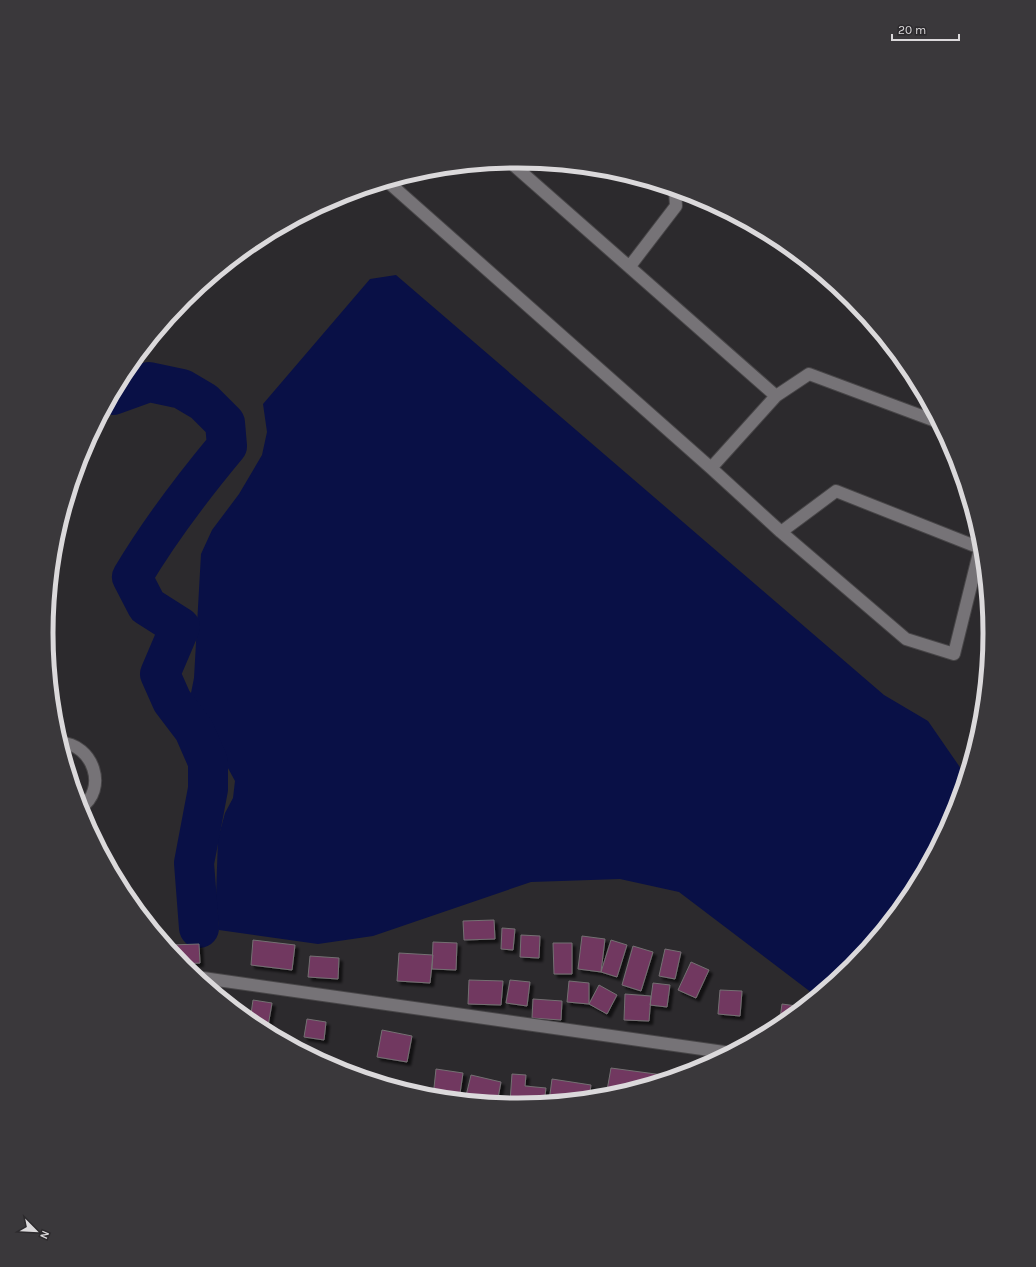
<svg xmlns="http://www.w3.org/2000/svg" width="1036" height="1267" font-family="Karla,sans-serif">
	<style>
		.water { fill: #091046 }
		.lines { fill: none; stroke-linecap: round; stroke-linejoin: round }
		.river { stroke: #091046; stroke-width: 40 }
		.building { fill: #713761; stroke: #747072; filter: url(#shadow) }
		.minor-casing { stroke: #484648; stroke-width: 14 }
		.minor { stroke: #767377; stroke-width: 12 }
		.rim { fill: none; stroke: #dbd9db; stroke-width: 5 }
	</style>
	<defs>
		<filter id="shadow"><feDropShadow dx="3.5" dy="3.5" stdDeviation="1" flood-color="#0009"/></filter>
	</defs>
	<rect width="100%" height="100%" fill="#2c2a2d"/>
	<path class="water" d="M396,275L884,695L928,721L966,776L954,814L910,896L852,967L820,994L812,993L679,892L620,879L531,882L373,936L318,944L219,930L216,897L218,839L225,813L233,798L235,781L190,698L194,678L201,554L212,530L239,494L262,455L267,432L263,404L370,279Z"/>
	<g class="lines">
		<path class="river" d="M113,395L149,382L182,389L204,402L225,423L227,446C192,488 160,530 132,577L147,606L180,627L160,674L172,701L194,730L208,762V789L194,863L199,928"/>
	</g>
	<path class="building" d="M494,920L495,939L464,940L463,921Z
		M502,928L515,929L513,950L501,949Z
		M521,935L540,936L539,958L520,957Z
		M582,936L605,939L601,972L578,969Z
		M253,940L295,945L292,970L251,965Z
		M611,940L627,945L617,977L601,972Z
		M433,942L457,943L456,970L432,969Z
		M553,943H572V974H554Z
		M199,944L200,963L182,964L171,952V945Z
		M633,946L653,952L641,991L622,985Z
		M665,949L681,952L675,979L659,976Z
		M399,953L433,955L430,983L397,981Z
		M310,956L339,958L338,979L308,977Z
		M691,962L709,970L696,998L678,990Z
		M469,980L503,981L501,1005L468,1004Z
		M510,980L530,982L527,1006L506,1003Z
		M569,981L589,983V1004L567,1002Z
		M653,983L670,985L667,1007L650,1005Z
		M599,985L617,995L607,1014L589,1004Z
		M720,990L742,991L740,1016L718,1014Z
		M625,994L651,996L649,1021L624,1020Z
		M533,999L562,1001L561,1020L532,1018Z
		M253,1000L272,1003L267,1032L250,1021Z
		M782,1004L804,1007L779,1026Z
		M307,1019L326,1022L324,1040L304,1037Z
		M382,1030L412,1036L407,1062L377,1057Z
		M611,1068L663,1075L662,1081L610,1096H606Z
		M436,1069L463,1073L459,1100L433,1097Z
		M666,1072L686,1073L666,1080Z
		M512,1074L526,1075L525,1086L546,1088L544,1103L510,1102Z
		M471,1075L501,1082L497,1103L465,1100Z
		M552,1079L591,1085L589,1099L549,1102Z"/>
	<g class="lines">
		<defs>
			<path id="minor" d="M510,162L776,396
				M388,182L711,468L781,532L906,639L954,654L981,545
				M630,266L676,206L675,190
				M711,468L776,396L809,374L938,422
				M781,532L836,491L980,548
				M60,743C93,743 109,790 80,808
				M196,977L731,1053"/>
		</defs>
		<use href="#minor" class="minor-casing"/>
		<use href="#minor" class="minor"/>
	</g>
	<path d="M0 0H1036V1267H0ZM53 633a465 465 0 1 1 930 0a465 465 0 1 1-930 0Z" fill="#3a383b" fill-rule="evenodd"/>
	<path class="rim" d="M53 633a465 465 0 1 1 930 0a465 465 0 1 1-930 0Z"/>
	<g transform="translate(36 1231) rotate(114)" stroke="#2c2a2d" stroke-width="3" paint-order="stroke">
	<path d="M0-3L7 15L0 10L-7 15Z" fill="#dbd9db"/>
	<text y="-6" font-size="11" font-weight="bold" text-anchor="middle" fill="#dbd9db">N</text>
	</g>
	<path d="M892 34v6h67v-6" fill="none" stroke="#dbd9db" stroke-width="2"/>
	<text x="898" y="34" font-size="12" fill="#dbd9db" stroke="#2c2a2d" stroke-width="3" paint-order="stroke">20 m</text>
</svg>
